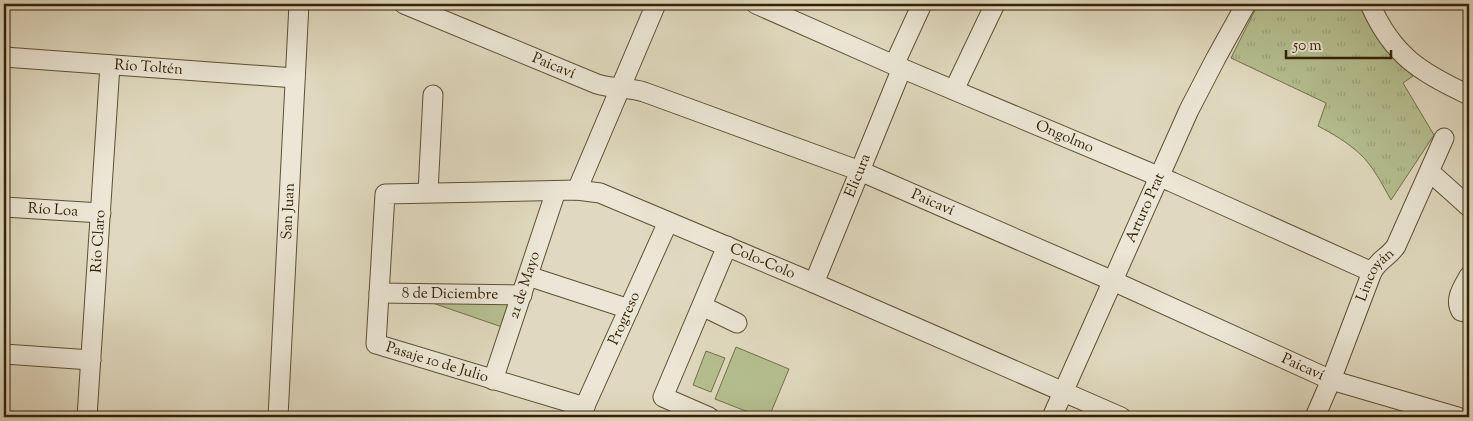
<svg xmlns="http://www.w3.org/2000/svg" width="1473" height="421" font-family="'Sorts Mill Goudy',serif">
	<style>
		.green { fill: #b5bf90; stroke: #75704a }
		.park { fill: url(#park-tufts); stroke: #75704a }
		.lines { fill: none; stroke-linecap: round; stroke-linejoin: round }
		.minor-casing { stroke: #604f34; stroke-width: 21 }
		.minor { stroke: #ebe6d5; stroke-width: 19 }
		.labels { text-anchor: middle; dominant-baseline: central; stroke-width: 4; stroke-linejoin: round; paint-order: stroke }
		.street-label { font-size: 15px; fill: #352105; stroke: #ebe6d5 }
	</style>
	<defs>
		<pattern id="park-tufts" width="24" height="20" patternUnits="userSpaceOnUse" patternTransform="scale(1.25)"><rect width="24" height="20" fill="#b5bf90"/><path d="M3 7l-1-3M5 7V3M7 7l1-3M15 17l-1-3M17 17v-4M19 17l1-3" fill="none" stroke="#9ca47b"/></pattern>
	</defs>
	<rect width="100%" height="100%" fill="#e0d9bf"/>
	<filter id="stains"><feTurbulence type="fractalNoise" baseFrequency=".004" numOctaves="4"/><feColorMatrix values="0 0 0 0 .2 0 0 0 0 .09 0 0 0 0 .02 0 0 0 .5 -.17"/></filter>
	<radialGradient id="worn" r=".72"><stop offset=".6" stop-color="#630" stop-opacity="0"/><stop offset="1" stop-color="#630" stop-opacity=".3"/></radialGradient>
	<path class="green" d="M421,299L510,304L502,327Z
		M736,347L789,369L769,417H761L715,399Z
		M706,351L725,358L711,392L693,385Z"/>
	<path class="park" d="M1258,4H1363L1381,42L1393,58L1413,76L1403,83L1434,135L1391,200C1382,184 1373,166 1360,154C1347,142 1333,134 1318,126L1326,103L1231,58Z"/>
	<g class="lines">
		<defs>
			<g id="minor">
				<path id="s1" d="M404,4L597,84C612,89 629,87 644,92L860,171L1113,281L1331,380L1458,417"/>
				<path id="s2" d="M756,4L894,65L1172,182L1372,272"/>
				<path d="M1370,4C1392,55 1421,73 1469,95"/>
				<path id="s3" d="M4,57L295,78"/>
				<path d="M894,65L922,4"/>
				<path d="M954,90L995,4"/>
				<path d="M1430,172L1469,207"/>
				<path d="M577,190L656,4"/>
				<path d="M428,192L433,95"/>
				<path id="s4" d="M4,207L101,213"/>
				<path d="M528,276L629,309"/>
				<path d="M1469,276C1463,287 1454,299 1461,311L1469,313"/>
				<path id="s5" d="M814,283L902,68"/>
				<path id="s6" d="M379,293L522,295"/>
				<path d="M702,306L737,323"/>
				<path d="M4,354L91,360"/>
				<path id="s7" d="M493,380L556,191"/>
				<path id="s8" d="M585,407L376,344L385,194L577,190L600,193L814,283L1121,417"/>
				<path id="s9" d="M87,417L110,65"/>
				<path id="s10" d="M278,417L299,4"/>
				<path id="s11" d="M580,417L668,222"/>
				<path d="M709,417L663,397L727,246"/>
				<path id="s12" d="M1052,417L1189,110L1216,58L1246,4"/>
				<path id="s13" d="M1315,417L1331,380L1372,272C1379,259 1389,257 1396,246L1444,138"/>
			</g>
		</defs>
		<use href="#minor" class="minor-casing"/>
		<use href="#minor" class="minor"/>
	</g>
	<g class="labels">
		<g class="street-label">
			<text stroke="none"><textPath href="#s1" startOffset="162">Paicaví</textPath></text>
			<text stroke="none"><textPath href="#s3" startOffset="145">Río Toltén</textPath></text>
			<text stroke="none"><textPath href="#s2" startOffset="336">Ongolmo</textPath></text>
			<text stroke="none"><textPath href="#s5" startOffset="116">Elicura</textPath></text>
			<text stroke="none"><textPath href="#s1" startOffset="566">Paicaví</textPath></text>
			<text stroke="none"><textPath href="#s12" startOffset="229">Arturo Prat</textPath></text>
			<text stroke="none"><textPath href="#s4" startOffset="49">Río Loa</textPath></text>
			<text stroke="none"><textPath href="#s10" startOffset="206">San Juan</textPath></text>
			<text stroke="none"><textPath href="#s9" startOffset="176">Río Claro</textPath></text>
			<text stroke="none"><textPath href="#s8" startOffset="760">Colo-Colo</textPath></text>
			<text stroke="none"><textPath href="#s13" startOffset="155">Lincoyán</textPath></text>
			<text stroke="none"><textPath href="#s7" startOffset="100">21 de Mayo</textPath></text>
			<text stroke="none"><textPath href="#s6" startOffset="71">8 de Diciembre</textPath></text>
			<text stroke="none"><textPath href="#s11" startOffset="108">Progreso</textPath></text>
			<text transform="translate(437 363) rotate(17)">Pasaje 10 de Julio</text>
			<text stroke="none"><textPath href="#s1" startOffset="971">Paicaví</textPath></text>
		</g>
	</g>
	<rect width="1473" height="421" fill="none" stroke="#e0d9bf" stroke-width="20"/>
	<rect x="5" y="5" width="1463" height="411" fill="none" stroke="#352105" stroke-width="2.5"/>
	<rect x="10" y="10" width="1453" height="401" fill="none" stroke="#352105"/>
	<path d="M1286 50v8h105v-8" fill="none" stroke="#352105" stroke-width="2.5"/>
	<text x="1293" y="50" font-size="15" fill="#352105" stroke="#ebe6d5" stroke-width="4" paint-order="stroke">50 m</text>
	<rect width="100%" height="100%" filter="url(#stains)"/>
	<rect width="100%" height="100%" fill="url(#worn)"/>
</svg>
